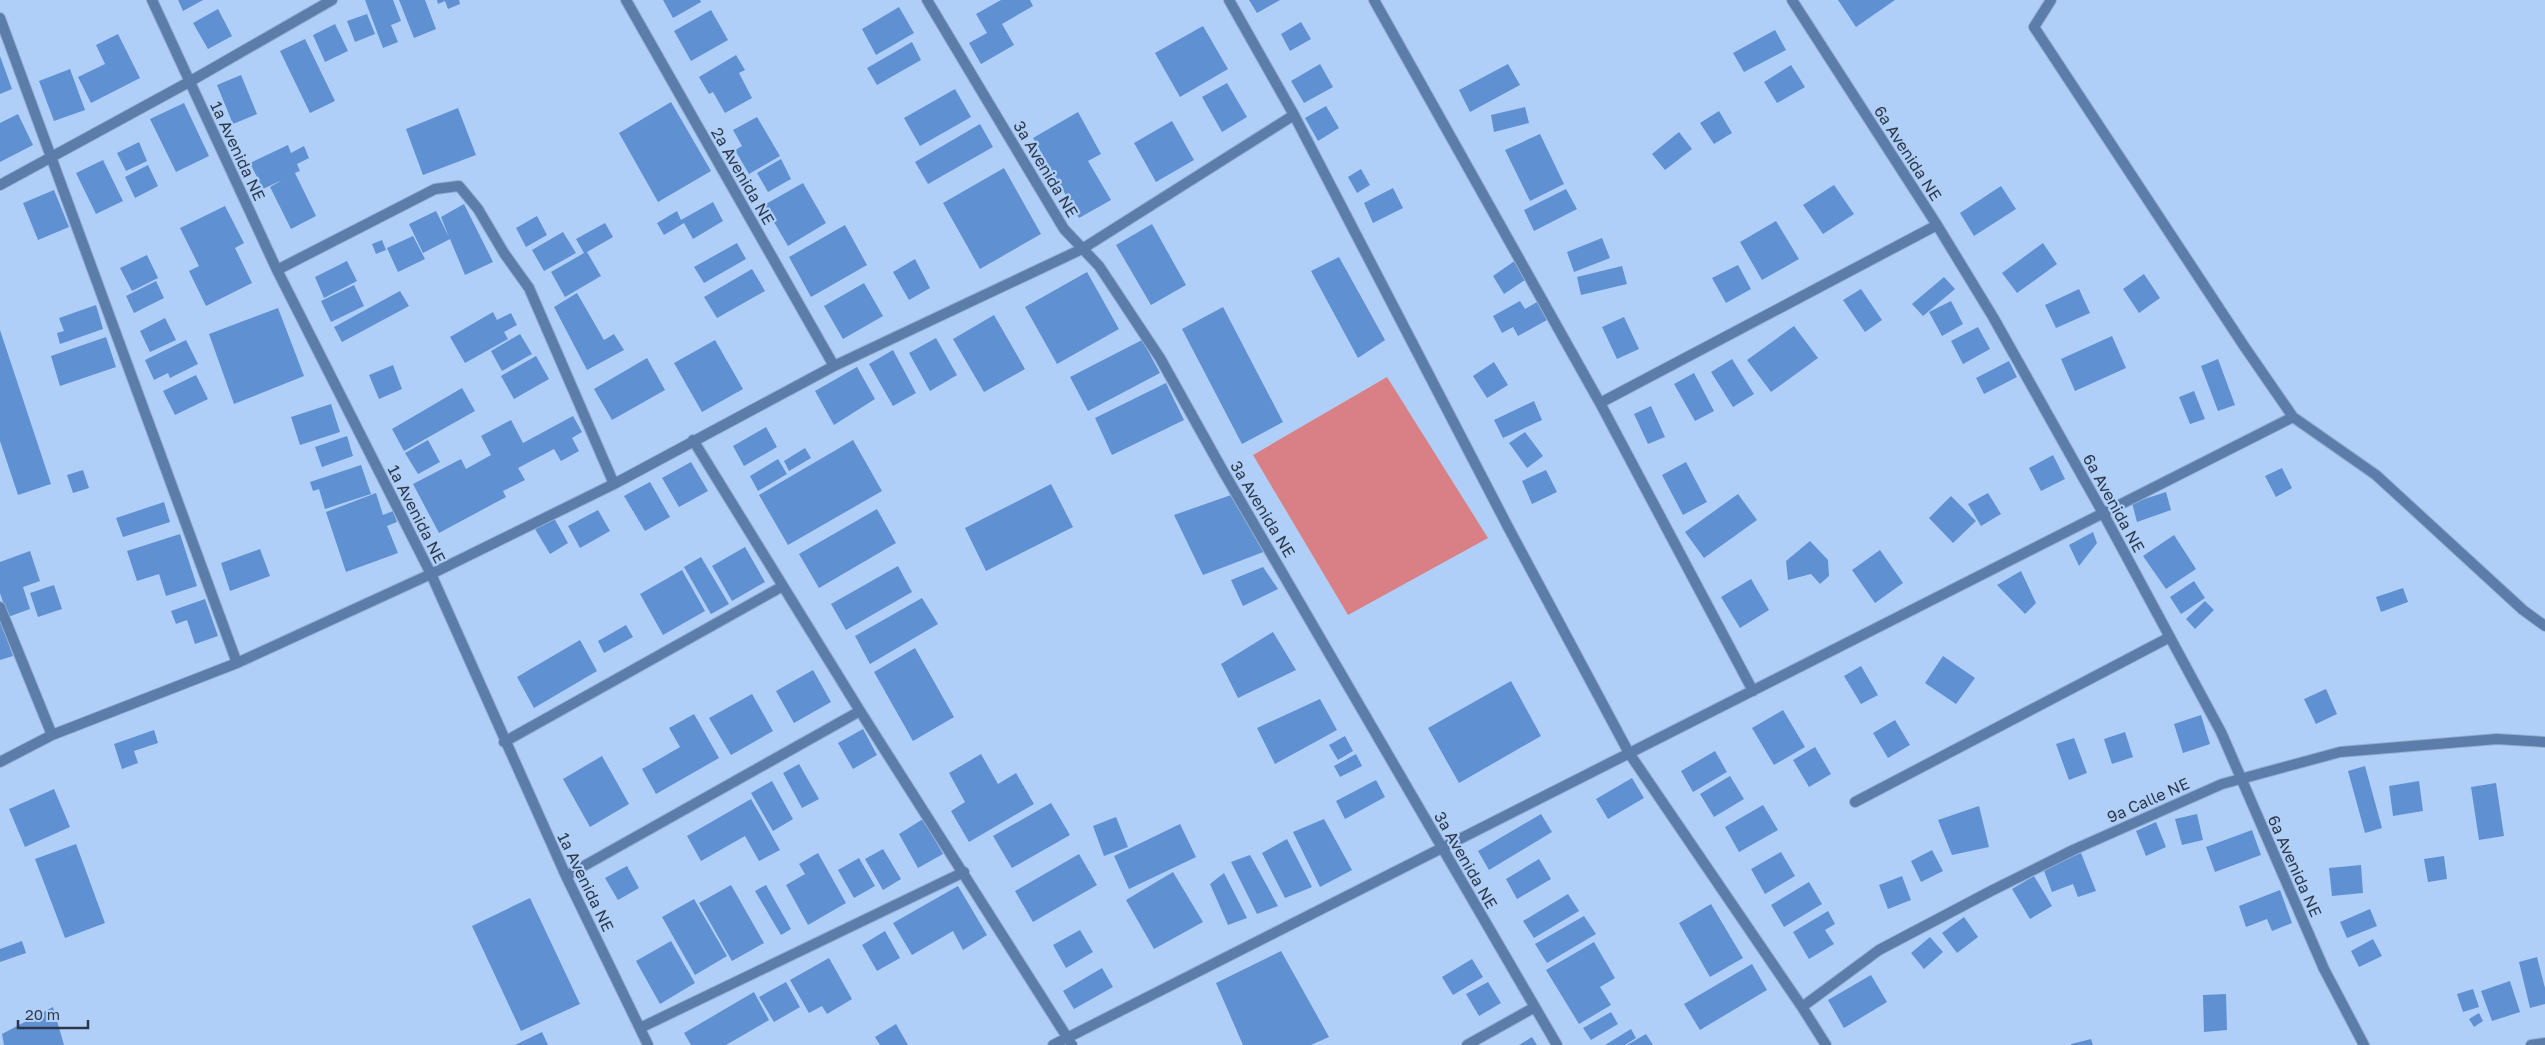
<svg xmlns="http://www.w3.org/2000/svg" width="2545" height="1045" font-family="'Golos Text',sans-serif">
	<style>
		.green { fill: #d98086 }
		.building { fill: #5f90d2 }
		.lines { fill: none; stroke-linecap: round; stroke-linejoin: round }
		.street-casing { stroke: #93aed2; stroke-width: 12 }
		.street { stroke: #5c7da9; stroke-width: 10 }
		.labels { text-anchor: middle; dominant-baseline: central; stroke-width: 4.5; stroke-linejoin: round; paint-order: stroke }
		.street-label { font-size: 16px; fill: #2c3849; stroke: #b0cff8 }
	</style>
	<rect width="100%" height="100%" fill="#b0cff8"/>
	<path class="green" d="M1387,377L1488,538L1348,615L1253,455Z"/>
	<path class="building" d="M178,0H203L183,11Z
		M365,0H393L401,21L391,25L398,42L383,48Z
		M399,0H425L436,29L414,38Z
		M437,0H459L460,4L448,9L445,1L438,4Z
		M663,0H700L701,2L673,18Z
		M1001,0H1030L1033,6L1002,24L1014,45L981,64L969,43L987,33L976,14Z
		M1249,0H1280L1257,13Z
		M1838,0H1895L1856,27Z
		M899,7L914,33L876,55L862,29Z
		M218,9L232,36L208,49L193,23Z
		M711,10L728,40L691,61L674,31Z
		M367,14L375,34L355,42L347,21Z
		M1301,22L1311,39L1290,51L1281,34Z
		M335,24L348,51L325,62L313,35Z
		M1203,26L1228,69L1180,97L1155,53Z
		M1775,30L1786,50L1744,72L1733,53Z
		M118,34L140,78L91,103L78,77L105,64L96,45Z
		M305,39L335,101L310,113L280,51Z
		M912,42L921,60L877,85L867,68Z
		M736,55L745,70L739,73L752,98L725,113L713,92L709,94L699,77Z
		M0,56L12,89L0,94Z
		M1320,64L1333,87L1304,103L1291,81Z
		M1508,64L1520,85L1470,112L1459,90Z
		M1791,65L1805,87L1777,103L1764,82Z
		M70,69L85,110L54,121L39,81Z
		M241,75L257,114L233,124L217,85Z
		M1227,83L1247,117L1222,132L1202,97Z
		M955,89L971,117L920,146L904,118Z
		M671,102L711,171L658,202L619,133Z
		M184,103L209,156L176,172L150,119Z
		M1326,106L1339,128L1318,141L1305,118Z
		M1525,107L1529,123L1494,132L1491,115Z
		M458,108L476,155L423,175L406,129Z
		M1719,111L1732,133L1714,144L1700,123Z
		M1078,112L1101,154L1088,161L1111,200L1079,218L1033,138Z
		M18,114L33,145L0,162V123Z
		M757,117L780,156L749,174L735,150L742,146L733,130Z
		M1172,121L1194,160L1156,182L1134,143Z
		M980,124L993,147L928,184L915,162Z
		M1679,132L1692,149L1665,170L1652,154Z
		M1540,134L1564,184L1530,201L1505,150Z
		M139,142L147,161L126,171L117,153Z
		M288,145L291,153L304,146L309,158L297,164L300,171L295,173L316,216L291,229L270,187L282,180L263,189L250,163Z
		M781,159L791,179L768,192L757,173Z
		M103,160L123,201L96,214L76,173Z
		M148,165L158,186L135,198L125,177Z
		M1004,168L1041,234L980,269L943,203Z
		M1361,169L1370,185L1357,193L1348,177Z
		M803,183L826,223L788,246L764,205Z
		M1834,185L1854,214L1823,234L1803,205Z
		M2001,186L2016,209L1974,236L1960,213Z
		M1393,188L1403,208L1373,223L1364,203Z
		M1566,189L1577,209L1534,231L1524,210Z
		M54,190L69,227L38,240L23,203Z
		M713,202L723,221L693,239L684,223L664,235L657,223L677,211L681,220Z
		M464,204L493,262L465,275L450,239L423,253L409,224L436,211L449,237L441,217Z
		M225,206L244,243L235,248L252,283L206,306L189,271L199,266L180,228Z
		M537,216L547,235L526,247L516,228Z
		M1776,221L1799,259L1762,280L1740,242Z
		M605,223L613,237L587,252L601,276L565,297L551,272L584,253L576,239Z
		M1152,224L1186,285L1151,305L1116,245Z
		M845,225L867,265L811,297L789,257Z
		M563,232L576,253L544,271L532,250Z
		M413,236L425,259L398,272L387,248Z
		M1602,238L1610,258L1574,272L1567,252Z
		M382,240L386,250L376,254L372,244Z
		M737,243L746,259L704,283L694,267Z
		M2043,243L2057,264L2017,293L2002,273Z
		M147,255L158,278L132,291L120,268Z
		M1339,257L1385,340L1358,358L1311,271Z
		M915,259L930,288L909,300L893,272Z
		M1516,260L1528,278L1504,294L1493,276Z
		M347,261L357,281L324,298L315,277Z
		M1738,265L1751,289L1726,303L1712,278Z
		M1622,266L1627,284L1581,295L1577,277Z
		M752,269L765,291L717,318L704,297Z
		M1087,272L1119,329L1057,364L1025,307Z
		M2144,274L2160,298L2139,313L2123,289Z
		M1944,277L1955,289L1923,316L1912,304Z
		M156,281L164,298L134,313L126,296Z
		M864,283L883,316L843,339L824,306Z
		M354,285L364,306L331,322L321,301Z
		M1861,289L1882,320L1865,332L1843,300Z
		M2079,289L2090,313L2056,328L2045,305Z
		M400,291L409,306L342,342L334,327Z
		M577,293L604,340L614,334L624,350L587,370L554,307Z
		M1520,301L1525,309L1537,302L1547,320L1518,336L1513,327L1502,333L1493,316Z
		M1951,301L1963,324L1942,336L1929,312Z
		M96,305L103,329L60,344L57,333L64,331L59,318Z
		M1223,307L1283,422L1242,444L1182,329Z
		M278,308L304,376L234,404L209,334Z
		M493,312L497,320L511,313L517,325L504,332L508,339L465,363L450,337Z
		M994,315L1025,369L984,392L953,339Z
		M1624,317L1639,349L1617,359L1602,327Z
		M165,318L176,340L150,352L140,331Z
		M1794,326L1818,358L1771,392L1747,360Z
		M1978,327L1990,349L1963,364L1951,341Z
		M0,330L51,484L18,495L0,441Z
		M520,334L532,354L502,371L491,351Z
		M2112,336L2126,368L2075,391L2061,359Z
		M106,337L116,367L60,386L51,356Z
		M936,338L957,375L930,391L909,353Z
		M186,340L198,364L170,378L168,373L154,380L145,360Z
		M715,340L743,389L702,412L674,363Z
		M1142,340L1160,373L1088,411L1070,377Z
		M893,350L916,393L893,406L869,364Z
		M536,356L549,379L514,399L501,376Z
		M647,358L665,390L612,420L594,389Z
		M1732,359L1754,394L1733,407L1711,372Z
		M2218,359L2235,405L2218,411L2201,366Z
		M2009,361L2017,377L1984,394L1976,378Z
		M1494,362L1508,385L1487,398L1473,376Z
		M393,365L402,389L379,399L369,375Z
		M857,367L875,399L834,425L815,391Z
		M1694,373L1714,411L1695,421L1674,384Z
		M196,375L208,399L175,415L163,391Z
		M1166,383L1184,420L1112,455L1095,418Z
		M462,388L475,411L404,451L392,429Z
		M2194,391L2205,419L2190,424L2179,397Z
		M1534,401L1542,420L1503,438L1494,420Z
		M331,404L340,432L300,445L291,417Z
		M1651,406L1665,437L1648,444L1634,414Z
		M573,416L582,432L572,438L579,451L561,461L554,449L518,468L525,480L503,491L506,497L439,533L413,484L461,459L466,469L491,455L481,436L511,420L523,443Z
		M766,427L777,447L744,466L733,446Z
		M1525,432L1543,456L1527,468L1509,443Z
		M347,436L353,456L322,467L315,447Z
		M428,440L440,462L418,474L405,453Z
		M853,440L882,491L788,545L759,495Z
		M805,448L811,458L789,471L784,461Z
		M2053,455L2065,479L2041,491L2029,468Z
		M778,459L787,474L758,491L750,476Z
		M691,462L708,491L679,507L662,478Z
		M1686,462L1707,502L1683,515L1662,475Z
		M361,465L371,494L325,509L319,489L313,491L310,482Z
		M2282,468L2292,488L2276,497L2265,476Z
		M83,470L89,488L73,493L67,475Z
		M1546,470L1557,492L1532,504L1522,481Z
		M650,482L670,517L645,531L624,496Z
		M1051,484L1073,527L986,571L965,528Z
		M2166,492L2171,510L2137,522L2132,503Z
		M376,493L383,515L393,511L397,522L387,526L398,553L346,572L326,512Z
		M1988,493L2001,514L1981,526L1968,504Z
		M1738,494L1757,520L1704,558L1685,532Z
		M1231,495L1266,551L1203,575L1174,515Z
		M1951,496L1976,521L1953,543L1929,518Z
		M164,502L170,522L123,537L116,518Z
		M877,509L896,543L819,588L799,554Z
		M598,510L610,531L580,548L568,526Z
		M554,518L568,543L550,554L535,529Z
		M2093,532L2097,543L2079,566L2069,545Z
		M180,534L197,586L166,596L159,574L137,581L127,551Z
		M2174,535L2196,569L2166,589L2143,556Z
		M1810,541L1828,560L1829,576L1820,584L1811,574L1788,580L1786,561Z
		M745,547L765,582L732,601L712,566Z
		M260,549L270,576L230,591L221,563Z
		M1880,550L1903,583L1875,603L1852,570Z
		M30,551L40,581L23,587L30,609L8,617L0,593V562Z
		M701,557L729,604L711,614L684,567Z
		M898,566L912,592L846,630L831,604Z
		M1263,567L1278,589L1243,606L1231,580Z
		M682,570L705,611L663,635L640,594Z
		M2021,571L2036,603L2025,614L1997,585Z
		M1751,579L1769,610L1740,628L1721,597Z
		M2194,581L2205,598L2181,614L2170,597Z
		M54,585L62,609L38,617L30,593Z
		M2403,588L2408,602L2381,612L2376,597Z
		M922,598L938,624L870,664L855,636Z
		M205,599L218,636L195,644L187,620L176,624L171,611Z
		M2205,601L2214,610L2195,629L2186,619Z
		M0,619L13,656L0,660Z
		M626,625L633,637L604,653L598,641Z
		M1273,632L1296,670L1238,698L1221,664Z
		M580,640L597,671L534,708L517,677Z
		M915,648L954,717L913,741L874,672Z
		M1943,656L1975,678L1956,704L1925,683Z
		M1861,666L1878,695L1861,704L1844,676Z
		M813,670L831,702L794,723L776,691Z
		M1511,681L1541,736L1459,783L1428,728Z
		M2326,689L2337,714L2316,724L2304,699Z
		M752,694L773,731L731,755L709,718Z
		M1320,699L1337,730L1275,764L1257,728Z
		M1783,710L1805,747L1774,765L1752,728Z
		M694,714L719,758L656,794L642,769L680,747L669,728Z
		M2201,715L2210,744L2183,753L2174,724Z
		M1895,720L1910,745L1888,758L1873,733Z
		M863,729L877,755L853,769L838,743Z
		M154,730L158,743L134,751L138,763L122,769L114,744Z
		M2125,732L2133,757L2112,764L2104,739Z
		M1345,736L1353,751L1338,760L1329,745Z
		M2074,738L2087,773L2069,780L2056,744Z
		M1815,747L1831,774L1809,787L1793,760Z
		M1715,751L1727,772L1693,792L1681,771Z
		M981,754L998,784L1016,773L1034,804L969,842L951,811L965,802L949,773Z
		M1356,754L1362,766L1340,777L1334,766Z
		M602,756L629,804L590,827L563,779Z
		M799,764L819,799L802,808L783,773Z
		M2365,766L2382,828L2365,833L2348,771Z
		M1730,776L1744,799L1714,817L1700,794Z
		M1632,778L1644,798L1608,819L1596,799Z
		M1376,780L1385,797L1345,819L1336,801Z
		M772,781L793,819L773,831L751,793Z
		M2419,781L2423,811L2393,816L2389,786Z
		M2496,783L2504,836L2479,840L2471,787Z
		M54,789L70,827L25,847L9,809Z
		M751,799L780,850L759,861L745,836L701,861L687,836Z
		M1051,803L1070,835L1012,868L993,836Z
		M1763,805L1778,830L1739,852L1725,827Z
		M1979,806L1989,847L1952,855L1938,820Z
		M1541,814L1552,832L1489,870L1478,851Z
		M2197,814L2203,840L2182,845L2175,819Z
		M1116,817L1128,847L1104,856L1093,826Z
		M923,819L943,854L918,868L899,834Z
		M1324,819L1352,870L1320,887L1293,832Z
		M2156,822L2166,847L2146,856L2136,831Z
		M1180,824L1196,857L1129,889L1114,856Z
		M2252,830L2261,855L2215,872L2206,847Z
		M1287,839L1312,887L1285,898L1262,853Z
		M76,844L105,923L65,938L35,859Z
		M883,849L901,879L883,890L865,859Z
		M1932,850L1943,871L1921,882L1911,861Z
		M1781,852L1795,876L1765,894L1751,869Z
		M818,853L846,903L808,925L786,885L805,874L799,864Z
		M2081,853L2096,891L2078,897L2073,884L2052,892L2043,868Z
		M1079,854L1097,885L1033,922L1015,891Z
		M1250,855L1278,906L1257,914L1231,862Z
		M2444,856L2447,879L2428,882L2424,859Z
		M859,858L875,886L854,898L838,870Z
		M1539,859L1551,879L1517,899L1506,879Z
		M2361,865L2363,893L2332,896L2329,868Z
		M627,866L639,888L618,900L605,878Z
		M1173,872L1203,922L1154,949L1126,900Z
		M1224,873L1247,918L1228,925L1210,884Z
		M1902,876L1911,900L1888,909L1879,885Z
		M2034,876L2052,906L2030,919L2012,889Z
		M1809,882L1822,904L1784,927L1771,905Z
		M731,885L764,943L732,961L699,903Z
		M766,885L791,929L781,935L755,891Z
		M958,886L987,935L963,950L953,931L912,955L893,923Z
		M2280,890L2292,923L2272,931L2267,919L2246,927L2239,906Z
		M1568,894L1579,911L1534,938L1523,921Z
		M530,898L580,1004L521,1031L472,926Z
		M694,899L727,956L695,975L662,917Z
		M1711,904L1743,958L1710,977L1679,923Z
		M2370,909L2377,926L2347,938L2340,922Z
		M1828,911L1835,924L1825,930L1834,944L1809,959L1793,932Z
		M1584,916L1596,934L1547,963L1535,944Z
		M1964,917L1978,937L1957,953L1942,933Z
		M1080,930L1093,952L1066,968L1053,945Z
		M885,931L900,958L877,971L862,945Z
		M1930,937L1943,952L1924,969L1911,953Z
		M2373,939L2382,956L2359,967L2351,951Z
		M22,941L26,953L0,962V949Z
		M671,941L695,983L660,1004L636,961Z
		M1594,942L1615,978L1600,987L1611,1005L1579,1024L1546,970Z
		M1281,951L1329,1037L1311,1045H1243L1216,983Z
		M2537,957L2545,988V1004L2530,1008L2519,962Z
		M829,958L852,999L827,1014L822,1006L809,1013L790,980Z
		M1472,959L1483,977L1453,995L1442,977Z
		M1752,964L1767,990L1700,1030L1684,1004Z
		M1102,968L1113,987L1074,1009L1063,991Z
		M1871,975L1887,1002L1844,1028L1828,1000Z
		M2510,981L2520,1012L2492,1021L2481,991Z
		M786,982L800,1007L774,1022L759,997Z
		M1488,982L1501,1003L1479,1016L1466,994Z
		M2473,989L2479,1007L2463,1012L2457,994Z
		M754,992L769,1020L726,1045H691L684,1033Z
		M2226,994L2227,1030L2204,1032L2203,995Z
		M53,1007L64,1045H4L2,1034Z
		M1611,1012L1618,1024L1591,1040L1583,1028Z
		M2479,1013L2483,1021L2474,1027L2469,1019Z
		M896,1024L908,1045H880L875,1037Z
		M1631,1029L1636,1038L1625,1045H1605Z
		M542,1032L548,1045H515Z
		M1646,1034L1653,1045H1627Z
		M1532,1037L1537,1045H1519Z
		M2091,1039L2093,1045H2071V1044Z"/>
	<g class="lines">
		<defs>
			<path id="street" d="M152,0L277,270L431,574L566,876L648,1045
				M626,0L834,366
				M927,0L1064,229L1099,266L1160,358L1223,471L1557,1045
				M1229,0L1294,115L1508,527L1629,753L1802,1007L1826,1045
				M1374,0L1600,403L1753,691
				M1792,0L1937,225L1993,317L2103,513L2221,732L2324,969L2364,1045
				M2051,0L2034,27L2244,346L2293,417L2376,475L2523,610L2545,626
				M0,18L237,663
				M0,185L189,82L332,0
				M277,270L435,189L459,186L478,209L504,253L529,288L614,484
				M1600,403L1937,225
				M693,440L860,711L1072,1045
				M0,607L52,735
				M504,742L783,586
				M0,762L52,735L237,663L431,574L614,484L834,366L1082,249L1294,115
				M1855,802L2170,637
				M566,876L860,711
				M1802,1007L1879,950L1991,891L2073,850L2222,784L2340,752L2497,739L2545,742
				M640,1028L964,872
				M1053,1045L2293,417
				M1467,1045L1535,1007
				M2531,1045L2545,1043"/>
		</defs>
		<use href="#street" class="street-casing"/>
		<use href="#street" class="street"/>
	</g>
	<g class="labels">
		<g class="street-label">
			<text transform="translate(238 151) rotate(65)">1a Avenida NE</text>
			<text transform="translate(1908 153) rotate(57)">6a Avenida NE</text>
			<text transform="translate(1046 169) rotate(59)">3a Avenida NE</text>
			<text transform="translate(743 176) rotate(60)">2a Avenida NE</text>
			<text transform="translate(2114 503) rotate(61)">6a Avenida NE</text>
			<text transform="translate(1263 509) rotate(59)">3a Avenida NE</text>
			<text transform="translate(417 514) rotate(63)">1a Avenida NE</text>
			<text transform="translate(2148 800) rotate(-24)">9a Calle NE</text>
			<text transform="translate(1466 860) rotate(60)">3a Avenida NE</text>
			<text transform="translate(2295 866) rotate(66)">6a Avenida NE</text>
			<text transform="translate(586 882) rotate(64)">1a Avenida NE</text>
		</g>
	</g>
	<path d="M18 1020v8h70v-8" fill="none" stroke="#2c3849" stroke-width="2.5"/>
	<text x="25" y="1020" font-size="15" fill="#2c3849" stroke="#b0cff8" stroke-width="4" paint-order="stroke">20 m</text>
</svg>
